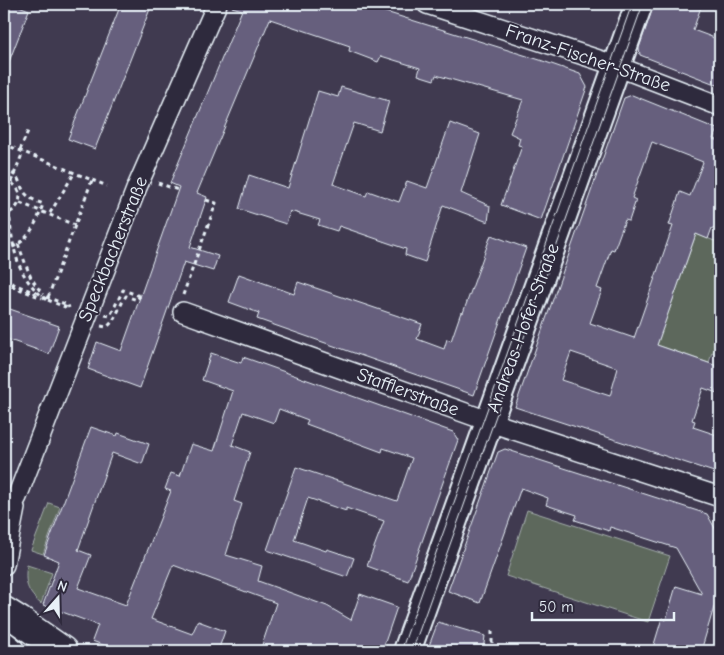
<svg xmlns="http://www.w3.org/2000/svg" width="724" height="655" font-family="'Comic Neue',sans-serif">
	<style>
		.green { fill: #5d685c; stroke: #a2acaa }
		.building { fill: #665f7d; stroke: #e8f1f8; fill-rule: evenodd }
		.lines { fill: none; stroke-linecap: round; stroke-linejoin: round }
		.street-casing { stroke: #e8f1f8; stroke-width: 22 }
		.secondary-casing { stroke: #e8f1f8; stroke-width: 30 }
		.primary-casing { stroke: #e8f1f8; stroke-width: 31 }
		.path { stroke: #e8f1f8; stroke-width: 3; stroke-dasharray: 4 4; stroke-linecap: butt }
		.street { stroke: #2f2a3d; stroke-width: 19 }
		.secondary { stroke: #2f2a3d; stroke-width: 26 }
		.primary { stroke: #2f2a3d; stroke-width: 28 }
		.tram { stroke: #e8f1f8; stroke-width: 1 }
		.labels { text-anchor: middle; dominant-baseline: central; stroke-width: 4; stroke-linejoin: round; paint-order: stroke }
		.street-label { font-size: 19px; fill: #e8f1f8; stroke: #2f2a3d }
	</style>
	<rect width="100%" height="100%" fill="#403a50"/>
	<filter id="ink" filterUnits="userSpaceOnUse"><feTurbulence type="fractalNoise" baseFrequency=".02" numOctaves="2"/><feDisplacementMap in="SourceGraphic" scale="10" xChannelSelector="R" yChannelSelector="G"/><feConvolveMatrix kernelMatrix="1 2 1 2 8 2 1 2 1" color-interpolation-filters="sRGB"/></filter>
	<g filter="url(#ink)">
		<path class="green" d="M696,234L720,243V355L712,352L709,363L657,345Z
			M49,503L60,507L43,554L31,550Z
			M527,510L670,556L648,622L506,576Z
			M27,565L52,573L41,604C27,592 24,582 27,565Z"/>
		<path class="building" d="M4,4H14L29,10L5,72Z
			M121,4H152L95,149L68,139Z
			M233,4H360L540,60L580,74L587,87L541,220L501,205L522,146L518,145L520,138L510,133L523,100L436,75L434,80L418,75L420,68L381,56L378,62L349,51L350,46L270,19L197,193L207,197L190,247L218,256L213,271L184,262L140,388L88,369L97,342L121,351L179,187L170,183L242,10L232,7Z
			M654,4H702L693,30L720,40V86L640,55L639,48Z
			M341,87L389,101L380,131L354,123L333,184L366,196L368,191L399,202L407,181L427,188L450,123L480,134L461,193L490,206L488,222L443,205L425,262L405,255L406,249L339,226L337,231L318,225L320,220L290,211L286,224L239,209L249,175L288,188L318,91L338,97Z
			M632,95L717,129L713,139L720,141V231L712,228L708,239L696,234L657,345L720,367V384L717,393L703,388L692,420L695,421L693,427L720,436V474L515,407L624,98ZM652,142L703,162L690,196L680,192L669,225L673,226L634,338L590,323L602,290L597,288L611,249L614,250L625,220L629,221L636,200L632,198ZM571,352L618,368L610,396L561,380Z
			M491,235L526,248L474,395L257,319L259,313L229,302L239,274L294,294L298,282L422,324L417,339L444,349L447,339L451,341L461,312L463,313Z
			M4,307L59,326L49,354L4,338Z
			M211,353L241,363L243,357L453,432L458,440L408,581L367,566L384,521L346,508V511L308,498L294,540L326,551L327,549L354,558L347,577L267,550L296,467L397,501L412,458L383,448L382,452L306,424L308,420L279,409L274,423L243,412L232,445L250,452L234,501L242,504L226,555L262,566L258,581L327,606L351,620L360,594L397,607L382,651H260L276,603L173,565L151,619L192,634L198,621L225,631L218,651H120L92,641L98,625L43,605L59,561L44,555L91,427L117,436L118,433L149,444L142,464L112,453L78,550L91,555L78,588L126,605L171,491L165,489L171,473L180,476L191,444L214,451L233,391L202,380Z
			M505,449L707,514L720,537V587L701,651H652L662,618L666,620L676,586L702,594L676,548L610,527L609,531L575,520L577,515L546,505L548,498L521,488L480,603L448,591L498,452Z
			M438,622L485,636L483,651H427Z"/>
		<g class="lines">
			<defs>
				<path id="street" d="M427,4L611,64L720,106
					M183,312L502,426L720,497
					M4,521L17,497L137,187L217,4
					M4,565L15,508"/>
				<path id="secondary" d="M407,651L639,4"/>
				<path id="primary" d="M4,611L20,621L63,651
					M4,646L10,651"/>
			</defs>
			<use href="#street" class="street-casing"/>
			<use href="#secondary" class="secondary-casing"/>
			<use href="#primary" class="primary-casing"/>
			<path class="path" d="M4,144L92,180L47,300C16,277 13,249 9,213
				M20,150L28,131
				M4,172C21,173 17,182 25,193C30,199 36,201 43,204C37,223 26,247 4,249
				M92,180L107,186
				M4,181C25,183 25,211 4,214
				M11,182L23,152
				M158,183L178,190
				M20,203L75,225
				M50,213L75,172
				M18,244L31,278L43,295
				M4,280L36,293
				M4,283L42,298
				M183,295L216,203L206,200
				M46,297L68,305L69,308
				M48,300L70,309
				M105,315L110,316L123,290L140,296
				M101,326L107,327C117,319 119,306 126,296L137,300L140,296
				M492,651V631"/>
			<use href="#street" class="street"/>
			<use href="#secondary" class="secondary"/>
			<use href="#primary" class="primary"/>
			<path class="tram" d="M401,651L632,4
				M412,651L643,4"/>
		</g>
	</g>
	<g class="labels">
		<g class="street-label">
			<text transform="translate(588 58) rotate(19)">Franz-Fischer-Straße</text>
			<text transform="translate(113 249) rotate(-68)">Speckbacherstraße</text>
			<text transform="translate(523 328) rotate(-70)">Andreas-Hofer-Straße</text>
			<text transform="translate(408 392) rotate(20)">Stafflerstraße</text>
		</g>
	</g>
	<rect width="724" height="655" fill="none" stroke="#2f2a3d" stroke-width="20"/>
	<rect x="10" y="10" width="704" height="635" fill="none" stroke="#e8f1f8" stroke-width="2" filter="url(#ink)"/>
	<g transform="translate(58 598) rotate(20)" stroke="#2f2a3d" stroke-width="4" paint-order="stroke">
	<path d="M0-4L9 19L0 12L-9 19Z" fill="#e8f1f8"/>
	<text y="-8" font-size="14" font-weight="bold" text-anchor="middle" fill="#e8f1f8">N</text>
	</g>
	<path d="M532 612v8h142v-8" fill="none" stroke="#e8f1f8" stroke-width="2.5"/>
	<text x="539" y="612" font-size="15" fill="#e8f1f8" stroke="#2f2a3d" stroke-width="4" paint-order="stroke">50 m</text>
</svg>
